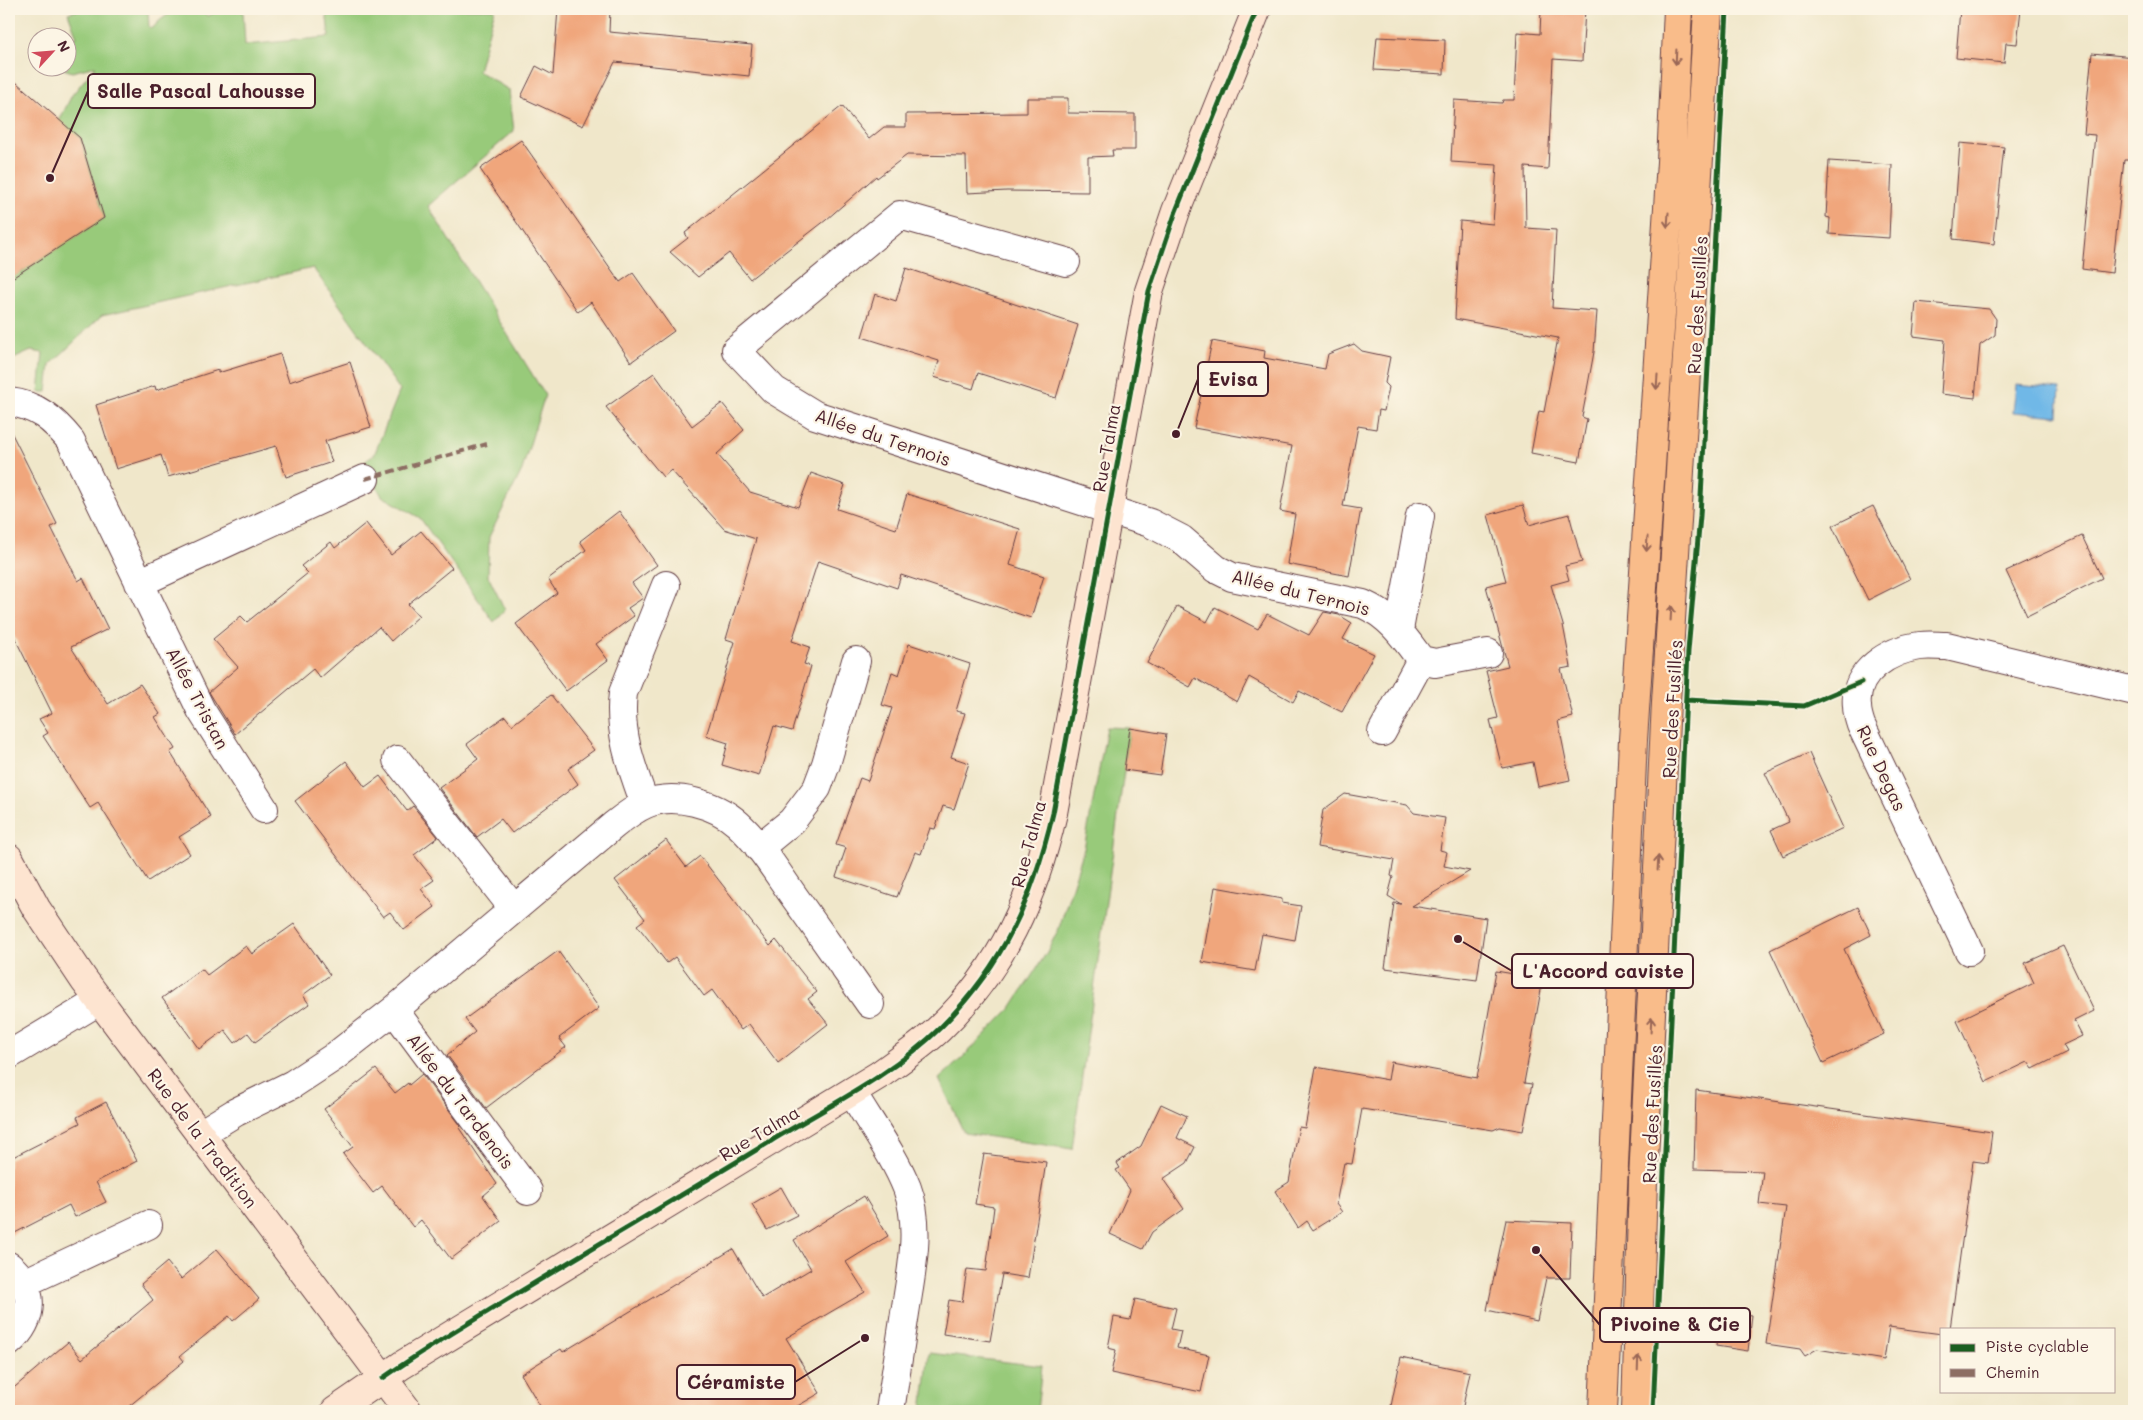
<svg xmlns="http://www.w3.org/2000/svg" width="2143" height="1420" font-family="Mali,sans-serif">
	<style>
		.green { fill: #98ca7a; stroke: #717452 }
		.water { fill: #6fb8e7; stroke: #5c6c89 }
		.building { fill: #f0a67b }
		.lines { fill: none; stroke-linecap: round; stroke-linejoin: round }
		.street-casing { stroke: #633d43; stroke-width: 30 }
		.secondary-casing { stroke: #633d43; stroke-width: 30 }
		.primary-casing { stroke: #633d43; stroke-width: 30 }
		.street { stroke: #fff; stroke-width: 28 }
		.secondary { stroke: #fde4d0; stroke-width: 28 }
		.primary { stroke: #f9bc8a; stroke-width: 28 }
		.quiet { stroke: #8d6e63; stroke-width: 4; stroke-dasharray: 8 4; stroke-linecap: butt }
		.cycleway-casing { stroke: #fcf5e5; stroke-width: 8 }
		.cycleway { stroke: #1b5e20; stroke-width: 5 }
		.oneway { stroke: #996656 }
		.labels { text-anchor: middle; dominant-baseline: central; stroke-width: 4.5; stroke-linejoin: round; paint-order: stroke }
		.street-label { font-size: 18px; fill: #4a1f2b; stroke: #fcf5e5 }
		.leader { fill: none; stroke: #4a1f2b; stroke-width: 2 }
		.callout-dot { fill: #4a1f2b; stroke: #fcf5e5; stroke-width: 2 }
		.callout { fill: #fcf5e5; stroke: #4a1f2b; stroke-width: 2 }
		.callout-label { font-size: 19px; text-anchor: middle; font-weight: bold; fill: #4a1f2b }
	</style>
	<rect width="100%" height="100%" fill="#fcf5e5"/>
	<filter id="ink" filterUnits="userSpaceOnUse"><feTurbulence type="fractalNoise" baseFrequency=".02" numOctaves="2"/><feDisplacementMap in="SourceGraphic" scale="10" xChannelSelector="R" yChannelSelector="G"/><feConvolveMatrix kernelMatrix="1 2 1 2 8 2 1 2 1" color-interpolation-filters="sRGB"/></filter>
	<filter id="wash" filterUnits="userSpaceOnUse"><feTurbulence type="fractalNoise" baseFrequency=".0096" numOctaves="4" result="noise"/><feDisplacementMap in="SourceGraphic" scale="20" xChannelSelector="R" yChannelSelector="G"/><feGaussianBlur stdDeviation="1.12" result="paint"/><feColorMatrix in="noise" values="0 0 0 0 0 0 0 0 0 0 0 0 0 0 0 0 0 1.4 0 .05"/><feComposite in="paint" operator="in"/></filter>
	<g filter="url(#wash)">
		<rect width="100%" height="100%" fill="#f0e7ca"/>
		<path class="green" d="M83,9H148L149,27L153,28C166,11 190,2 208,16L221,9H243L245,45L329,37L326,9H495L478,71L509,90L514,131L428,206L545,395L522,470L489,537L488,576L505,610L494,622L420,518L382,496L363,463L374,455L400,390L313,268L102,315L50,365L47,392H39L43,353L31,351L9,361V280L104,218L80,138L59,121L72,95L96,66L72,72L60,68H68V41L77,37L68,13Z
			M1107,727L1130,728L1072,1149L964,1133L939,1079L961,1059L1011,1008L1047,952L1059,928L1084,849Z
			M929,1353L1042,1366L1037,1411H922Z"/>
		<path class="water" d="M2016,385L2060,389L2058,416L2013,412Z"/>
		<g id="blocks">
			<path class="building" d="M558,9H610L609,32L752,45L749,76L615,62L583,126L521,97L536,66L553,75Z
				M1541,9H1585L1582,61L1553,59L1548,169L1525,167L1526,228L1556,230L1552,308L1597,311L1594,352L1582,417L1587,419L1579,462L1531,453L1539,411L1544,412L1558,338L1455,319L1460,221L1493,224L1497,165L1451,162L1454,100L1502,103L1503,100H1514L1517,32L1540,34Z
				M1960,9H2021L2017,44L2006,43L2004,63L1956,58Z
				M1377,37L1445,40L1444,74L1374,70Z
				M2092,53L2134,57V107L2129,160H2124L2112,273L2082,269L2095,135L2084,134Z
				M9,76L80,138L104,218L9,280Z
				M1027,98H1068V113L1135,114V150H1112L1113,156L1088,157V192L1007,191L967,193L966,156L907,155L877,178L876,176L826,220L750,279L729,253L698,277L670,252L688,238L685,233L842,106L869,139L884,127H906V114L1027,113Z
				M521,140L620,282L633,273L674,331L631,362L591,302L578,312L480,169Z
				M1960,143L2004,147L1994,244L1953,239Z
				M1829,161L1892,165L1889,238L1829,234L1830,218L1826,217Z
				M906,268L1078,325L1056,398L978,373L973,389L934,377L939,361L862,337L875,294L896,301Z
				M1916,302L1989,309L1996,319L1995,335L1980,345L1975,398L1941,394L1945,340L1913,336Z
				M1212,341L1265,351L1264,358L1325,369L1328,354L1354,344L1362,351L1390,357L1385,383L1389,387L1384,411L1379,410L1376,429L1358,426L1343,506L1361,509L1349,576L1287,564L1295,514L1280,511L1292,446L1194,428Z
				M280,354L289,382L350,362L371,427L325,441L332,462L286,477L276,446L168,477L161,455L116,469L96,405L155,386L156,390L218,370V373Z
				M654,373L692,426L722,403L744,430L717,454L750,492L798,507L811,473L845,485L837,509L896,529L907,494L1020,529L1010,565L1044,576L1031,618L901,575L897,588L818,561L792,641L810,647L804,664L811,666L792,731L774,726L759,776L722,765L728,743L706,736L735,642L726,639L756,539L724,529L671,470L663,477L606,407Z
				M9,428L57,524L51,527L78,581L83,578L108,629L71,647L108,704L140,684L160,714L155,717L175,749L170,752L211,817L179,837L190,854L148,881L98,803L90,808L43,736L48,733L39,719L52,713L9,626Z
				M1523,505L1529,525L1569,514L1582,562L1565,566L1569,580L1551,585L1563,625L1571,667L1561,669L1573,717L1558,721L1570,780L1538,787L1533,762L1502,768L1490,720L1498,718L1486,671L1508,666L1486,586L1506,581L1488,515Z
				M1873,506L1910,579L1868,600L1832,526Z
				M619,511L657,565L632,583L643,598L628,608L634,616L596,644L608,660L566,691L516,624L557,593L548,579L586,550L580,541Z
				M366,523L391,555L421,531L452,568L408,604L419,616L391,641L379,627L320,678L313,669L235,734L209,692L238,667L213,639L241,616L247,622L308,573L301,566L317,553L331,542L335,548Z
				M2082,536L2102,578L2027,616L2006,571Z
				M1177,606L1207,622L1215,607L1258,629L1267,614L1309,635L1324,612L1339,615L1352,623L1343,639L1374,654L1342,712L1299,691L1293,702L1249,677L1237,702L1195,678L1190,687L1147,663Z
				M909,644L970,664L956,711L965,713L951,757L969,763L954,809L943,806L935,829L930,828L921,854L915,852L897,897L836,877L846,848L836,845L860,778L868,781L892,708L882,705L892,672L899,675Z
				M551,695L594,750L568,769L578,784L512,833L501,819L477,837L439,788L478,759L467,744L505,716L512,725Z
				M1130,728L1166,734L1160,775L1124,770Z
				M1809,753L1843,828L1783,856L1771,830L1789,822L1765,773Z
				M346,761L365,787L380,776L407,811L413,806L438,837L414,855L434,880L421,889L435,907L404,930L390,912L383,917L295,801Z
				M1345,794L1407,805L1414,813L1445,818L1440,850L1447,852L1444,866L1470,871L1412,906L1486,918L1477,980L1385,968L1394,903L1401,904L1388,896L1393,877L1391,876L1394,860L1317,847L1323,810Z
				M666,840L686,867L700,856L770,946L776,940L817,992L808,999L828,1024L778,1063L749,1024L741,1030L712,990L704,996L675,957L667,963L637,925L645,919L615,880Z
				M1215,887L1282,899V903L1301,906L1295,940L1262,934L1255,971L1202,962Z
				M1858,907L1871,935L1844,949L1884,1034L1823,1063L1770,950Z
				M294,924L330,975L303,995L309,1004L255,1042L248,1033L235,1043L225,1030L199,1049L162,998L202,969L207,975L246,946L252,954Z
				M2063,946L2094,1011L2074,1021L2082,1036L2063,1045L2067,1052L2033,1069L2028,1062L1986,1082L1957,1021L2034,983L2025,963Z
				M558,951L599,1008L559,1038L566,1047L486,1108L447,1055L475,1032L465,1019Z
				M1496,971L1543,979L1524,1083L1532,1084L1523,1131L1500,1127L1493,1130L1362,1109L1352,1164L1344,1163L1336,1204L1342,1212L1313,1230L1307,1221L1298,1228L1275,1191L1289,1182L1299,1127L1305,1128L1316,1067L1388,1080L1391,1062L1477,1078Z
				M376,1069L395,1093L408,1083L409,1085L422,1074L461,1126L459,1128L497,1184L483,1196L501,1221L451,1259L421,1220L413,1227L382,1186L373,1193L343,1154L353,1147L324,1109Z
				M1696,1090L1992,1132L1988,1163L1973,1161L1950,1329H1942V1334L1889,1327L1884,1360L1817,1349L1805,1356L1800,1349L1766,1344L1786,1207L1759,1204L1763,1171L1694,1169Z
				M106,1102L137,1161L96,1182L106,1202L75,1217L69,1205L9,1236V1159L80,1123L77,1117Z
				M1161,1104L1187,1116L1177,1138L1195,1147L1187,1163L1163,1179L1184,1209L1152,1232L1143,1249L1110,1234L1130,1190L1116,1170L1120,1168L1117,1163L1141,1146Z
				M984,1154L1046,1162L1028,1278L1002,1274L990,1341L943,1334L949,1300L962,1302L967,1269L986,1271L994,1207L975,1204Z
				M781,1187L797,1215L767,1230L752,1204Z
				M864,1196L888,1236L846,1262L865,1292L786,1338L820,1393L789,1411H543L521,1374L561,1349L563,1352L733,1249L762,1298L811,1269L794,1240Z
				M1506,1220L1572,1223L1570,1278H1546L1537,1321L1487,1310Z
				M217,1249L259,1299L233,1321L229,1316L180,1356L184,1361L123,1411H9V1392L68,1342L82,1359L153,1300L141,1284L167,1262L181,1279Z
				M1135,1299L1176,1308L1171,1329L1181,1331L1177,1348L1209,1355L1201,1392L1111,1373L1116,1350L1108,1348L1114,1317L1130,1320Z
				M1719,1310L1752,1315L1748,1351L1716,1346Z
				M1401,1357L1470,1372L1462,1411H1390Z"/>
		</g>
	</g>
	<g filter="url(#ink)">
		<use href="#blocks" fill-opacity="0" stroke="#633d43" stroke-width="1"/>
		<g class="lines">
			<defs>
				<path id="street" d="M1066,262L900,215L736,350L774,390L815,415L1150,523L1181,539L1216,569L1232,577L1363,604C1390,616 1404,637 1421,660L1435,663L1488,653
					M9,402C37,405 54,420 71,441L201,710L264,809
					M139,583L365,479
					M1399,630L1420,516
					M1382,732L1421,660
					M397,760L514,909
					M645,804C632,768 618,733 623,693L666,585
					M759,848L792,821L817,788L826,764L856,661
					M1969,951L1861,725C1859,719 1857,712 1857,706C1853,671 1890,650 1920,646C1929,645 1938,646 1947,646L2134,691
					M394,1010L528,1191
					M9,1055L99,1001
					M852,1092C870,1123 894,1155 907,1188C922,1228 911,1273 905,1313C900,1346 895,1379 890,1411
					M200,1134L236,1112L293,1084L334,1057L394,1010L614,825C624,817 634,809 646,804C674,792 716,804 738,824C762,846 779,876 798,902C822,936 846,970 870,1004
					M9,1266C36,1287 35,1321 9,1342
					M24,1283L148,1225"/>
				<path id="secondary" d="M9,858L36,908L84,980L408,1411
					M335,1411L402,1365L879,1075C900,1060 921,1046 939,1029C1003,968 1034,896 1053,813L1149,291L1176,211L1257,9"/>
				<path id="primary" d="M1603,1411L1633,740L1671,162L1678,9
					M1636,1411L1643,1180L1666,702L1708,9"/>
			</defs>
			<use href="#street" class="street-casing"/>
			<use href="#secondary" class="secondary-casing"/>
			<use href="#primary" class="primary-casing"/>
			<use href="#street" class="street"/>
			<use href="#secondary" class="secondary"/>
			<use href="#primary" class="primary"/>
			<path class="quiet" d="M365,479L487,444"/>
			<defs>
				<path id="cycleway" d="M1686,700L1804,706L1861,682
					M383,1378C417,1354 454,1332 490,1310C583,1253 678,1198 771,1141C827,1107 894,1074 941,1027C1004,964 1033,898 1053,813L1149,291L1176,211L1257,9
					M1653,1411L1688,651L1700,516L1727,9"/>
			</defs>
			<use href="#cycleway" class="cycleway-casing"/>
			<use href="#cycleway" class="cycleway"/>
		</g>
		<defs><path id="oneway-shaft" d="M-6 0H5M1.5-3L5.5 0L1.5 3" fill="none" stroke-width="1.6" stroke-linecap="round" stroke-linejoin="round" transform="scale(1.25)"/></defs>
		<g class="oneway">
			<use href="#oneway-shaft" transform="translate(1676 57) rotate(93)"/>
			<use href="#oneway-shaft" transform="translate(1668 220) rotate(94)"/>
			<use href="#oneway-shaft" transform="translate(1657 382) rotate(94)"/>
			<use href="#oneway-shaft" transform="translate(1647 544) rotate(94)"/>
			<use href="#oneway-shaft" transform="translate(1671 613) rotate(-87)"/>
			<use href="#oneway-shaft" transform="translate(1658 863) rotate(-87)"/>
			<use href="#oneway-shaft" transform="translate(1651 1025) rotate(-87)"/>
			<use href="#oneway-shaft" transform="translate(1638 1363) rotate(-88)"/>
		</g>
	</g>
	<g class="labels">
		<g class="street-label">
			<text transform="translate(1697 305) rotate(-87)">Rue des Fusillés</text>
			<text transform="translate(883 437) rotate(19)">Allée du Ternois</text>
			<text transform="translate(1106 448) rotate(-80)">Rue Talma</text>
			<text transform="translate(1301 592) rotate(14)">Allée du Ternois</text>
			<text transform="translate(198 698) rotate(62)">Allée Tristan</text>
			<text transform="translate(1672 709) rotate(-87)">Rue des Fusillés</text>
			<text transform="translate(1882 768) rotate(65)">Rue Degas</text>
			<text transform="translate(1028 844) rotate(-75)">Rue Talma</text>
			<text transform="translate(461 1101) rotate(53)">Allée du Tardenois</text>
			<text transform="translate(1652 1114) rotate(-87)">Rue des Fusillés</text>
			<text transform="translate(759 1133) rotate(-31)">Rue Talma</text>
			<text transform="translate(203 1138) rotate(53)">Rue de la Tradition</text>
		</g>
	</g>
	<path class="leader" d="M50 178L88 91M1176 434L1198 379M1458 939L1512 971M1536 1250L1600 1325M865 1338L795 1382"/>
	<g class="callout-dot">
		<circle cx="50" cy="178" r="5"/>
		<circle cx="1176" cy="434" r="5"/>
		<circle cx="1458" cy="939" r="5"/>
		<circle cx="1536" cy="1250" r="5"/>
		<circle cx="865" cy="1338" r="5"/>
	</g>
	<g class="callout">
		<rect x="88" y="74" width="227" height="34" rx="5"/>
		<rect x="1198" y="362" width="70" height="34" rx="5"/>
		<rect x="1512" y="954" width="181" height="34" rx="5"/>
		<rect x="1600" y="1308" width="150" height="34" rx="5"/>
		<rect x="677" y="1365" width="118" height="34" rx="5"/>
	</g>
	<g class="callout-label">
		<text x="201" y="98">Salle Pascal Lahousse</text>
		<text x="1233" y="386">Evisa</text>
		<text x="1603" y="978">L'Accord caviste</text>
		<text x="1675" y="1331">Pivoine &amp; Cie</text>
		<text x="736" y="1389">Céramiste</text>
	</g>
	<rect width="2143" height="1420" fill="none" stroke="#fcf5e5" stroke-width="30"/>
	<rect x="1940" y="1328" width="175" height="65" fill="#fcf5e5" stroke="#b59f9b"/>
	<rect x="1950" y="1344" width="25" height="8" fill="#1b5e20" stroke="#b59f9b"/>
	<text x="1986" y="1352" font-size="15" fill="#4a1f2b">Piste cyclable</text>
	<rect x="1950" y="1369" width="25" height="8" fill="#8d6e63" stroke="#b59f9b"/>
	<text x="1986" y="1378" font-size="15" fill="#4a1f2b">Chemin</text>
	<g transform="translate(52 52) rotate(64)"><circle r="24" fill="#fcf5e5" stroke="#b59f9b"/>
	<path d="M0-4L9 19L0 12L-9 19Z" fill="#d1495b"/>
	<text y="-8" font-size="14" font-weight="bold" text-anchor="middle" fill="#4a1f2b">N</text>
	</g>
</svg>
